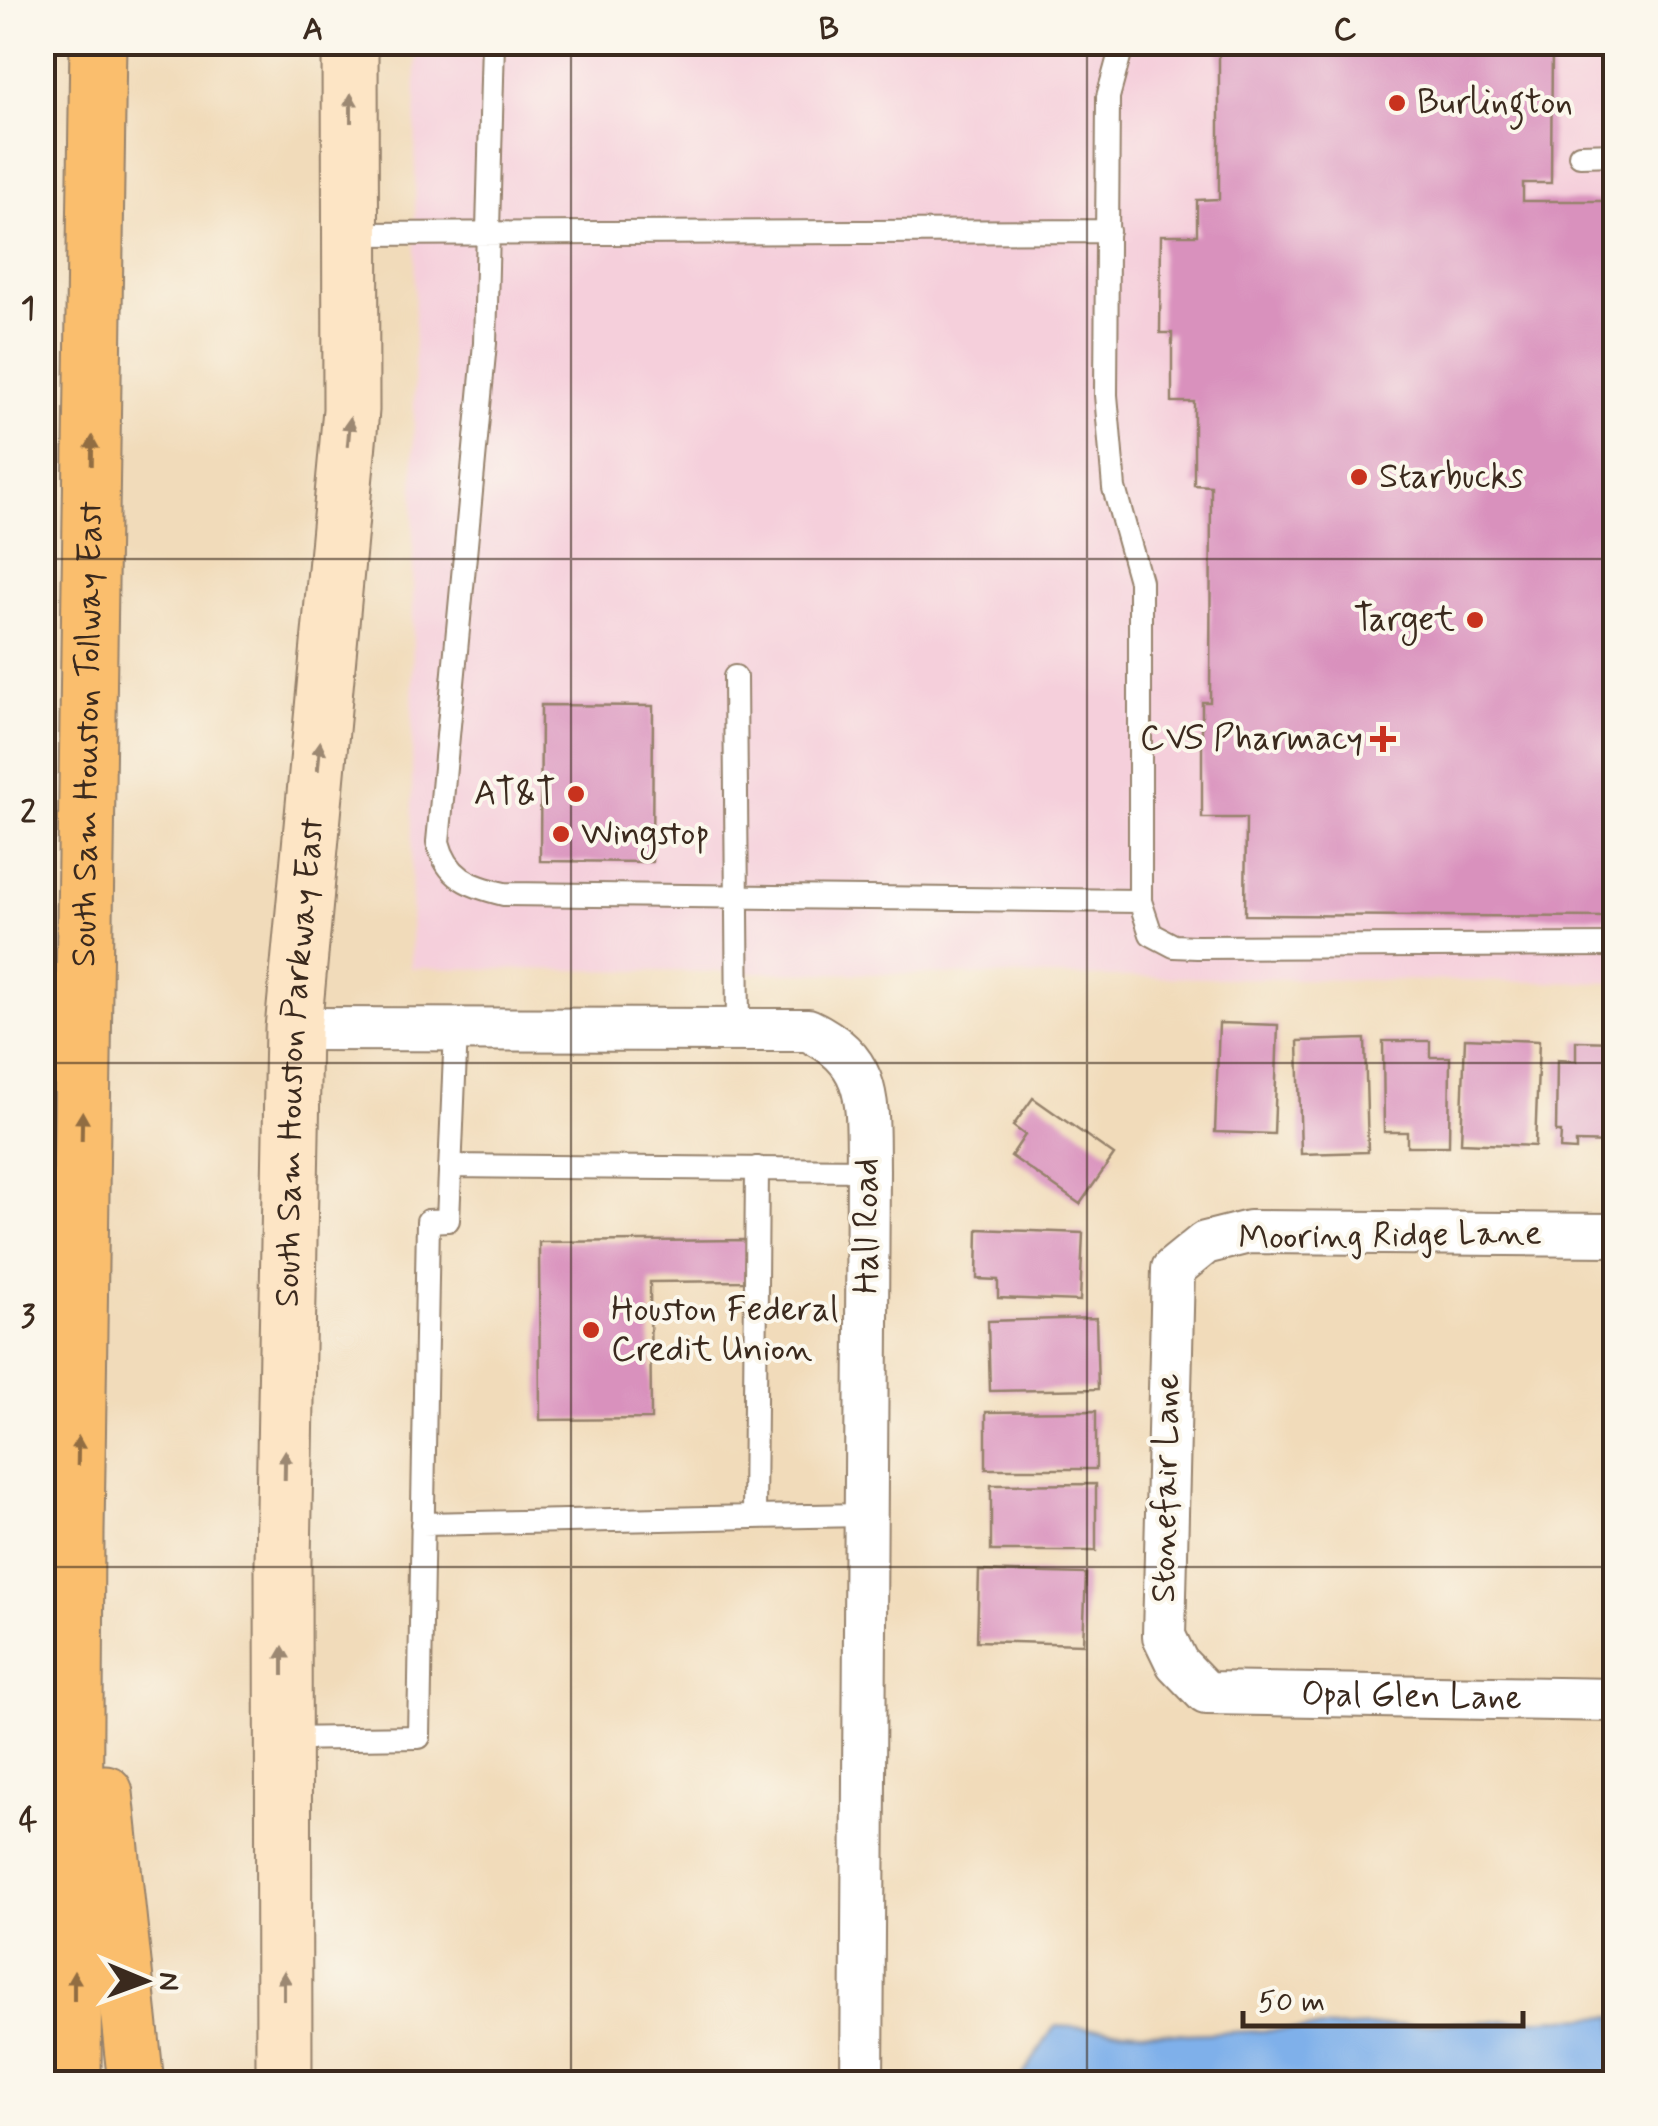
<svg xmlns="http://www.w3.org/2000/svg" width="1658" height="2126" font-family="Mynerve,sans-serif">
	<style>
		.built { fill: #f5cfdb }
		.water { fill: #7fb0ea; stroke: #5d6d84; stroke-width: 2.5 }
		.building { fill: #d991bd }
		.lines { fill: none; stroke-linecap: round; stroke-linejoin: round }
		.service-casing { stroke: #96826c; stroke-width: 26 }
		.minor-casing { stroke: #96826c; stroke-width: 46 }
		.secondary-casing { stroke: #96826c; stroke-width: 59 }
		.motorway-casing { stroke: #96826c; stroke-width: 59 }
		.service { stroke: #fff; stroke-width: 22 }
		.minor { stroke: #fff; stroke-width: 42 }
		.secondary { stroke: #fde5c5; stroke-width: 55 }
		.motorway { stroke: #fabe6d; stroke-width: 55 }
		.oneway { fill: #9c8872 }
		.oneway2 { fill: #916d42 }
		.grid { fill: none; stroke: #3b2a1e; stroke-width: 2.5; stroke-opacity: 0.55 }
		.poi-dot { fill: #c8321e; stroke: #fbf7ec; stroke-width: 4 }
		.labels { text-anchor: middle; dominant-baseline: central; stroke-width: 8; stroke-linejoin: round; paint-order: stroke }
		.poi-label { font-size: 35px; fill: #3b2a1e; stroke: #fbf7ec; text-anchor: start }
		.street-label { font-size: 35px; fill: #3b2a1e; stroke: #fbf7ec }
		.neatline { fill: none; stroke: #3b2a1e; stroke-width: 4 }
		.grid-label { font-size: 32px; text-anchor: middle; font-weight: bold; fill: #3b2a1e }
	</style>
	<rect width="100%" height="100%" fill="#fbf7ec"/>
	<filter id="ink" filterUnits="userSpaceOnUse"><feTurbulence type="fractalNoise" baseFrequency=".01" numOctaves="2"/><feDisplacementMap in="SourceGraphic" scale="20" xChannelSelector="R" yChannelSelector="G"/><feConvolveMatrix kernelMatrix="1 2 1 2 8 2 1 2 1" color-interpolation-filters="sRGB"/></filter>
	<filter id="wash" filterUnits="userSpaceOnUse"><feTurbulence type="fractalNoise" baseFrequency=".0048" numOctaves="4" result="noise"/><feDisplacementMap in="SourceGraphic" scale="40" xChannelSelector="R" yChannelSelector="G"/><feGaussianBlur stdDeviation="2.25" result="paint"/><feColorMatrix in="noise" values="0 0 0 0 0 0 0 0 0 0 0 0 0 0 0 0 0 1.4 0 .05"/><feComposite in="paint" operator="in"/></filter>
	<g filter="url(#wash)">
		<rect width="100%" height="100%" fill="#f1dbba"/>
		<path class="built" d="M416,43H1615V983L411,968Z"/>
		<path class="water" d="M1615,2016V2083H1018L1055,2026L1188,2034Z"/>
		<g id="blocks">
			<path class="building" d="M1219,42H1552L1551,183H1523V201H1616V917L1245,915L1246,818H1202V702H1210L1211,486L1194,485V402H1172V333H1160L1161,235H1197V200L1219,199Z
				M541,705L653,706L652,862L540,861Z
				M1219,1023L1278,1025L1274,1134L1215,1132Z
				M1465,1038L1539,1041L1535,1146L1461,1143Z
				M1365,1039L1368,1152L1301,1154L1298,1041Z
				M1383,1041H1430V1057H1450L1449,1146H1407V1132H1384Z
				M1576,1041L1616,1042V1143L1576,1142V1150L1560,1149L1561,1132H1556L1557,1060L1576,1061Z
				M1033,1098L1114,1155L1080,1204L1011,1156L1025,1135L1013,1126Z
				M978,1229L1083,1233L1080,1301L998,1298V1280L977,1279Z
				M747,1240V1281L650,1282L651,1419L540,1420L539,1242Z
				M1096,1318L1098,1389L990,1391L988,1321Z
				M1096,1411V1469H986V1412Z
				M1096,1484V1551H991V1485Z
				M979,1571L1086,1574L1083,1644L977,1641Z"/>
		</g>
	</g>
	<g filter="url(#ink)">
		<use href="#blocks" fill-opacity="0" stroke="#96826c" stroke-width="2.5"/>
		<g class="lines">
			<defs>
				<path id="service" d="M493,42L485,343L438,842C447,878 470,886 504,894L1140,901
					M1123,42L1108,97L1106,395L1114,488L1140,581V901L1151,934L1174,946L1197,947L1616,945
					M1580,155L1616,154
					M351,234L1108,231
					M735,677L738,1030
					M450,1166L868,1170
					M757,1168L754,1517L865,1515
					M422,1524L754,1517
					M283,1739L419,1737L428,1221L448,1220L456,1030"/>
				<g id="minor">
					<path d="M293,1029L808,1030C874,1061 867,1104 868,1170L862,2084"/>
					<path id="s1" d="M1616,1235L1249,1232L1205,1243L1173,1269L1164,1636L1177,1663L1206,1693L1616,1700"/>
				</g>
				<g id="secondary">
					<path id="s2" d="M284,2084L283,1562L293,1029L351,410L350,42"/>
				</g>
				<g id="motorway">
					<path d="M105,1793L136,2084"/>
					<path id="s3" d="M73,2084L76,1533L98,42"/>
				</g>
			</defs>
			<use href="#service" class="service-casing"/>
			<use href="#minor" class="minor-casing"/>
			<use href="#secondary" class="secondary-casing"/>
			<use href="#motorway" class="motorway-casing"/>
			<use href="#service" class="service"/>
			<use href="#minor" class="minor"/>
			<use href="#secondary" class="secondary"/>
			<use href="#motorway" class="motorway"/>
		</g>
		<defs><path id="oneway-solid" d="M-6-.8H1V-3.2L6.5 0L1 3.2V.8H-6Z" transform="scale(2.5)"/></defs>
		<g class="oneway">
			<use href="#oneway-solid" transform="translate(351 108) rotate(-90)"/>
			<use href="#oneway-solid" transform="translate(349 432) rotate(-85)"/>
			<use href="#oneway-solid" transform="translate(319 756) rotate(-85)"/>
			<use href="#oneway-solid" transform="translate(285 1465) rotate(-89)"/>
			<use href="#oneway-solid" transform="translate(283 1661) rotate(-90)"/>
			<use href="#oneway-solid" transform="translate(284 1986) rotate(-90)"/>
		</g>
		<g class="oneway2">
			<use href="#oneway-solid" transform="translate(92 451) rotate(-89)"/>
			<use href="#oneway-solid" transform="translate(82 1126) rotate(-89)"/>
			<use href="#oneway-solid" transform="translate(78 1451) rotate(-89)"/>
			<use href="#oneway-solid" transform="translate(74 1986) rotate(-90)"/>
		</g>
	</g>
	<path class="grid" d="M571,42V2084M1087,42V2084M42,559H1616M42,1063H1616M42,1567H1616"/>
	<g class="poi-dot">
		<circle cx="1397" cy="103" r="10"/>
		<circle cx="1359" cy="477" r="10"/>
		<circle cx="1475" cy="620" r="10"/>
		<path d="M1378 724h10v10h10v10h-10v10h-10v-10h-10v-10h10z"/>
		<circle cx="576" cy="794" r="10"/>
		<circle cx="561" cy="834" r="10"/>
		<circle cx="591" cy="1330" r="10"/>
	</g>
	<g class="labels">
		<g class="poi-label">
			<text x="1417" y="103">Burlington</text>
			<text x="1379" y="477">Starbucks</text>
			<text x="1455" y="620" text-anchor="end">Target</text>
			<text x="1363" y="739" text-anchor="end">CVS Pharmacy</text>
			<text x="556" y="794" text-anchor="end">AT&amp;T</text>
			<text x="581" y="834">Wingstop</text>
			<text x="611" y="1310">Houston Federal<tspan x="611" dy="40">Credit Union</tspan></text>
		</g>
		<g class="street-label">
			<text stroke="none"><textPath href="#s3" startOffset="1350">South Sam Houston Tollway East</textPath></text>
			<text stroke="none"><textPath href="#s2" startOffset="1022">South Sam Houston Parkway East</textPath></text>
			<text transform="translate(867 1226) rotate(-90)">Hall Road</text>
			<text transform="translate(1390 1236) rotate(-1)">Mooring Ridge Lane</text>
			<text transform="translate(1166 1488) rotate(-89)">Stonefair Lane</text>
			<text stroke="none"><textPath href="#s1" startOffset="1098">Opal Glen Lane</textPath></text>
		</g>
	</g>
	<rect width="1658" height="2126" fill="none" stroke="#fbf7ec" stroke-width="110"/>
	<g transform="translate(145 1981) rotate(91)" stroke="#fbf7ec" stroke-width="8" paint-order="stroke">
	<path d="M0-8L18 38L0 25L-18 38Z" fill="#3b2a1e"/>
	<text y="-15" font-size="28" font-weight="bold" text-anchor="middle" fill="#3b2a1e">N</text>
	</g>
	<path d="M1243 2011v15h280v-15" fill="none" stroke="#3b2a1e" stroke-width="5"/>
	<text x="1258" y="2011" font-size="30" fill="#3b2a1e" stroke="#fbf7ec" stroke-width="8" paint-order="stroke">50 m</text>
	<rect x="55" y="55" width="1548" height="2016" class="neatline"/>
	<g class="grid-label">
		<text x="313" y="39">A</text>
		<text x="829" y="39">B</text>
		<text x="1345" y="39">C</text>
		<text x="28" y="318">1</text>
		<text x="28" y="822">2</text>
		<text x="28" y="1326">3</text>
		<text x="28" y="1830">4</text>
	</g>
</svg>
